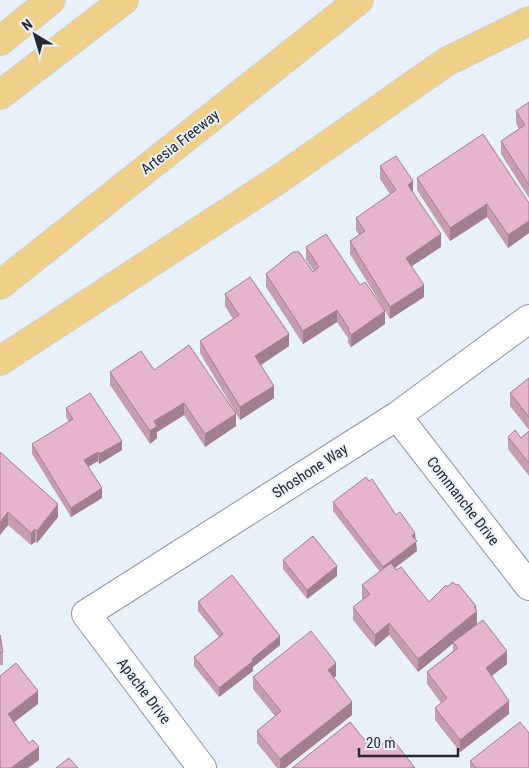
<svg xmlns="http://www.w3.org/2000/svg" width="529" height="768" font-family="'Roboto Condensed',sans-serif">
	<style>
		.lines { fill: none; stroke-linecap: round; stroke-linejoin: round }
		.street-casing { stroke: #8e969f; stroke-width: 30 }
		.highway-casing { stroke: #cfd0d1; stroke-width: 30 }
		.street { stroke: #fff; stroke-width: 28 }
		.highway { stroke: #f0d088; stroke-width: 28 }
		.wall { fill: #c69cb0 }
		.shaded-wall { fill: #a17f90 }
		.building { fill: #e6b5cd; stroke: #a17f90 }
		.labels { text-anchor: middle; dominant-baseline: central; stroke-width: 4; stroke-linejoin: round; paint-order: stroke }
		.street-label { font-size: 15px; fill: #272a2e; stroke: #e8f0fa }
	</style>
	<rect width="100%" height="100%" fill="#e8f0fa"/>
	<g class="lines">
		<defs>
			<path id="street" d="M397,416L529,586
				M202,768L86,614L397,416L529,319"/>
			<path id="highway" d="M0,41L51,0
				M0,95L124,0
				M0,285L359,0
				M0,361L279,179L446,62L529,21"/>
		</defs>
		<use href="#street" class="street-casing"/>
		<use href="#highway" class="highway-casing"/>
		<use href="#street" class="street"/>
		<use href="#highway" class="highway"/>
	</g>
	<path class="wall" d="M529,102V198L501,154V141L519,129L516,123V111Z
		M380,166L413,193L441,247L411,266L424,297L390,319L350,254V241L359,235L356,230V218L390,194L380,179Z
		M417,178L529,203V233L508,248L487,217L450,241L417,190Z
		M306,247L385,324L351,347L348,343V338L337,322L303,344L266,287V274L313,272L314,271L306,260Z
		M225,294L289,346L260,365L274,398L240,420L200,353V341L233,319L225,306Z
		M154,370L236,426L205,447L184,415L157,432V438L150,444L110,385V372Z
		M529,378V430L510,406V393Z
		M66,408L122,450L99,464L98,461L88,467L102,498L71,517L32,454V444L69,422L66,417Z
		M529,431V476L508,449V437L521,438Z
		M0,452L58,517L37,543L35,542L31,545L8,525L0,535Z
		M333,502L396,515L415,540L417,551L395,568L429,602L447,587L476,609L477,624L507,664L492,676L509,714L460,752L435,720V708L441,703L427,684V672L453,651V643L418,672L389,635L375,647L353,620V607L363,599L362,598V585L380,572L333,511Z
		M283,560L337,576L307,599L283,569Z
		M198,602L280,645L253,667V671L219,697L194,666V657L219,637L198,611Z
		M0,635L3,652V665H0Z
		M336,676L333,678L352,715L285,768H277L257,743V731L275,716L253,689V677Z
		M470,761L529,768H470Z"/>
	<path class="shaded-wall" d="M413,181V194L408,185Z
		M487,204V217L450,241V228Z
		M529,221V233L508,248V235Z
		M441,234V247L406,270V258Z
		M424,285V297L390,319V307Z
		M337,310V322L303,344V331Z
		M385,311V324L351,347V335Z
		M289,334V346L255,369V356Z
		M274,386V398L240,420V407Z
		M184,403V415L157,432V438L150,444V431L154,421Z
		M236,414V426L205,447V434Z
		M122,441V450L99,464V454Z
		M98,452V461L84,469V460Z
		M102,488V498L71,517V508Z
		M58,504V517L37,543V531Z
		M8,512V525L0,535V522Z
		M35,529V542L31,545V533Z
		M415,533L417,551L383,577V567L412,536Z
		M337,566V576L307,599V590Z
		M476,606V613L477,611V624L418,672V659Z
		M389,623V635L375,647V635Z
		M280,636V645L253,667V671L219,697V688L252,659Z
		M507,651V664L486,680V668Z
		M336,663V676L328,683V670Z
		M38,691V704L8,727V714Z
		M509,701V714L460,752V740Z
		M352,702V715L285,768H280V759Z
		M39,747V760L28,768H11Z"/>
	<path class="building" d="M529,102V185L501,141L525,125L516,111Z
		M483,134L529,203V221L508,235L487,204L450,228L417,178Z
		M396,156L413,181L408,185L441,234L406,258L424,285L390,307L350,241L365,231L356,218L396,190L380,166Z
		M326,234L360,285L365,282L385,311L351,335L348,330L349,329L337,310L303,331L266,274L293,252H299L313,272L319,267L306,247Z
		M250,277L289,334L255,356L274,386L240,407L200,341L239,315L225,294Z
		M189,345L236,414L205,434L184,403L154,421L157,426L150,431L110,372L141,351L154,370Z
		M529,378V417L510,393Z
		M90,393L122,441L99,454L98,452L84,460L102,488L71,508L32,444L73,419L66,408Z
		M515,430L521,438L529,431V463L508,437Z
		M0,452L58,504L37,531L35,529L31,533L8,512L0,522Z
		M366,477L369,481L372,479L396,515L400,512L415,533L412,536L417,541L383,567L333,502Z
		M313,536L337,566L307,590L283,560Z
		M391,563L396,570L401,567L429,602L446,585L447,587L453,582L456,585L458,584L476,606L474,607L477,611L418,659L389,623L375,635L353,607L370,594L362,585Z
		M232,575L280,636L252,659L253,661L219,688L194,657L223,634L198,602Z
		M483,620L507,651L486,668L509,701L460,740L435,708L447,698L427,672L458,648L453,642Z
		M311,631L336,663L328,670L352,702L280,759L257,731L281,711L253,677Z
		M0,635L3,652L0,653Z
		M16,663L38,691L8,714L29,743L33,740L39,747L11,768H0V676Z
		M350,722L373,750L391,737L415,768H292Z
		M520,722L529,733V768H476L470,761Z
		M69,758L78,768H56Z"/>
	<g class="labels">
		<g class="street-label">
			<text transform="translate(180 142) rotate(-38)">Artesia Freeway</text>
			<text transform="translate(310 471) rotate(-33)">Shoshone Way</text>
			<text transform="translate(463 501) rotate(52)">Commanche Drive</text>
			<text transform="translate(144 691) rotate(53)">Apache Drive</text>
		</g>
	</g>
	<g transform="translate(35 35) rotate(322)" stroke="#e8f0fa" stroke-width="4" paint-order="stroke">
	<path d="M0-4L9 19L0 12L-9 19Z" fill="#272a2e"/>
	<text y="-8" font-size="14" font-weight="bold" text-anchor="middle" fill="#272a2e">N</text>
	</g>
	<path d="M359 748v8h99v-8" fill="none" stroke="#272a2e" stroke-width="2.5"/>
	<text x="366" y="748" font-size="15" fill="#272a2e" stroke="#e8f0fa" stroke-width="4" paint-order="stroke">20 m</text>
</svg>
